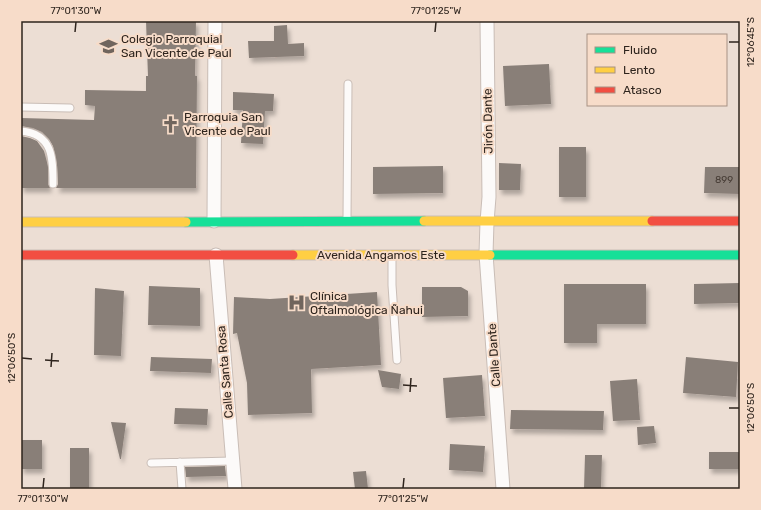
<svg xmlns="http://www.w3.org/2000/svg" width="761" height="510" font-family="Rubik,sans-serif">
	<style>
		.building { fill: #897f78; filter: url(#shadow) }
		.lines { fill: none; stroke-linecap: round; stroke-linejoin: round }
		.lane-casing { stroke: #c9bdb6; stroke-width: 9 }
		.street-casing { stroke: #c9bdb6; stroke-width: 15 }
		.fast-casing { stroke: #c9bdb6; stroke-width: 11 }
		.slow-casing { stroke: #c9bdb6; stroke-width: 11 }
		.jam-casing { stroke: #c9bdb6; stroke-width: 11 }
		.lane { stroke: #fcfaf9; stroke-width: 7 }
		.street { stroke: #fcfaf9; stroke-width: 13 }
		.fast { stroke: #16e098; stroke-width: 9 }
		.slow { stroke: #ffcf43; stroke-width: 9 }
		.jam { stroke: #f24e42; stroke-width: 9 }
		.ticks { fill: none; stroke: #2e241d; stroke-width: 1.5 }
		.labels { text-anchor: middle; dominant-baseline: central; stroke-width: 4; stroke-linejoin: round; paint-order: stroke }
		.number-label { font-size: 10px; fill: #453b34 }
		.poi-label { font-size: 12px; fill: #2e241d; stroke: #f7dcc9; text-anchor: start }
		.street-label { font-size: 12px; fill: #2e241d; stroke: #f7dcc9 }
		.neatline { fill: none; stroke: #2e241d; stroke-width: 1.5 }
		.ticks-label { font-size: 10px; text-anchor: middle; fill: #2e241d }
	</style>
	<defs>
		<filter id="shadow"><feDropShadow dx="2.5" dy="4.5" stdDeviation="2" flood-color="#0004"/></filter>
	</defs>
	<rect width="100%" height="100%" fill="#ecded4"/>
	<path class="building" d="M146,21H196L195,76H197L196,188H56L58,184L57,165L53,146L49,139L42,132L33,128L21,126V118L94,120L95,106L85,105V90L146,91V76H148Z
		M287,25L288,44L304,43V56L249,58L248,41H274V26Z
		M549,64L551,104L505,106L503,66Z
		M233,92L274,94L273,111H265L263,144L241,143L243,110H233Z
		M21,136L30,138L37,141L44,151L48,166V184L50,188H21Z
		M559,147H586V197H559Z
		M499,163L521,164L520,190H499Z
		M443,166V193L373,194V167Z
		M705,167H740V194L704,193Z
		M740,283V303L694,304V284Z
		M564,284H646V324H597V343H564Z
		M149,286L200,288V326L148,325Z
		M422,287H461L468,291V316L422,317Z
		M95,288L124,291L121,356L94,355Z
		M377,292L381,365L311,369L312,413L248,415L247,383L237,333L233,334L234,297L270,299Z
		M151,357L212,359L211,373L150,371Z
		M686,357L738,362L736,397L683,393Z
		M378,370L401,374L399,389L382,387Z
		M482,375L485,416L446,418L443,378Z
		M637,379L640,420L613,421L610,381Z
		M175,408L208,409L207,425L174,424Z
		M511,410L604,411L603,430L510,429Z
		M111,422L126,423L121,459H120Z
		M654,426L656,443L638,445L637,427Z
		M21,440H42V469H21Z
		M450,444L485,446L483,472L449,470Z
		M70,448H89V489H70Z
		M709,452H740V469H709Z
		M585,455H602L601,489H584Z
		M225,466L226,476L186,477L185,467Z
		M366,471L368,489H355L353,472Z"/>
	<g class="lines">
		<defs>
			<path id="lane" d="M21,107L70,108
				M21,131C53,134 53,158 53,184
				M347,219L348,84
				M392,257V285L397,360
				M180,462L182,489
				M151,463L232,461"/>
			<path id="street" d="M487,21L489,197L487,222L486,254L503,489
				M214,221L215,21
				M216,255L235,489"/>
			<path id="fast" d="M186,222L424,221
				M490,255H740"/>
			<path id="slow" d="M424,221H652
				M21,222H186
				M293,255H490"/>
			<path id="jam" d="M652,221H740
				M21,255H293"/>
		</defs>
		<use href="#lane" class="lane-casing"/>
		<use href="#street" class="street-casing"/>
		<use href="#fast" class="fast-casing"/>
		<use href="#slow" class="slow-casing"/>
		<use href="#jam" class="jam-casing"/>
		<use href="#lane" class="lane"/>
		<use href="#street" class="street"/>
		<use href="#fast" class="fast"/>
		<use href="#slow" class="slow"/>
		<use href="#jam" class="jam"/>
	</g>
	<path class="ticks" d="M75,32L76,22M435,32L436,22M729,42H739M22,358L32,359M45,360L59,361M51,367L52,353M403,385L417,386M410,392L411,378M729,408H739M43,488L44,478M403,488L404,478"/>
	<defs>
		<symbol id="school-bare" viewBox="-9 -9 18 18"><path d="M0-5L7-2L0 1L-7-2ZM-4 1L0 2.5L4 1V4Q0 6-4 4Z" fill="#70655d" stroke="#f7dcc9" stroke-width="2.5" paint-order="stroke"/></symbol>
		<symbol id="church-bare" viewBox="-9 -9 18 18"><path d="M-1.2-6h2.4v3.5h3.3v2.4h-3.3V6h-2.4V-.1h-3.3v-2.4h3.3Z" fill="#70655d" stroke="#f7dcc9" stroke-width="2.5" paint-order="stroke"/></symbol>
		<symbol id="hospital-bare" viewBox="-9 -9 18 18"><path d="M-5-5h3v3.5h4V-5h3V5h-3V1.5h-4V5h-3Z" fill="#70655d" stroke="#f7dcc9" stroke-width="2.5" paint-order="stroke"/></symbol>
	</defs>
	<g fill-rule="evenodd">
		<use href="#school-bare" x="96" y="34" width="25" height="25"/>
		<use href="#church-bare" x="158" y="112" width="25" height="25"/>
		<use href="#hospital-bare" x="284" y="290" width="25" height="25"/>
	</g>
	<g class="labels">
		<g class="number-label">
			<text x="724" y="180">899</text>
		</g>
		<g class="poi-label">
			<text x="121" y="39">Colegio Parroquial<tspan x="121" dy="14">San Vicente de Paúl</tspan></text>
			<text x="184" y="117">Parroquia San<tspan x="184" dy="14">Vicente de Paul</tspan></text>
			<text x="310" y="296">Clínica<tspan x="310" dy="14">Oftalmológica Ñahui</tspan></text>
		</g>
		<g class="street-label">
			<text transform="translate(488 121) rotate(-91)">Jirón Dante</text>
			<text x="381" y="255">Avenida Angamos Este</text>
			<text transform="translate(494 355) rotate(-94)">Calle Dante</text>
			<text transform="translate(225 372) rotate(-95)">Calle Santa Rosa</text>
		</g>
	</g>
	<rect width="761" height="510" fill="none" stroke="#f7dcc9" stroke-width="44"/>
	<rect x="587" y="34" width="140" height="72" fill="#f7dcc9" stroke="#a79284"/>
	<rect x="595" y="47" width="20" height="6" fill="#16e098" stroke="#a79284"/>
	<text x="623" y="54" font-size="12" fill="#2e241d">Fluido</text>
	<rect x="595" y="67" width="20" height="6" fill="#ffcf43" stroke="#a79284"/>
	<text x="623" y="74" font-size="12" fill="#2e241d">Lento</text>
	<rect x="595" y="87" width="20" height="6" fill="#f24e42" stroke="#a79284"/>
	<text x="623" y="94" font-size="12" fill="#2e241d">Atasco</text>
	<rect x="22" y="22" width="717" height="466" class="neatline"/>
	<g class="ticks-label">
		<text x="76" y="14">77°01'30"W</text>
		<text x="436" y="14">77°01'25"W</text>
		<text transform="translate(750 42) rotate(-90)" y="4">12°06'45"S</text>
		<text transform="translate(11 358) rotate(-90)" y="4">12°06'50"S</text>
		<text transform="translate(750 408) rotate(-90)" y="4">12°06'50"S</text>
		<text x="43" y="502">77°01'30"W</text>
		<text x="403" y="502">77°01'25"W</text>
	</g>
</svg>
